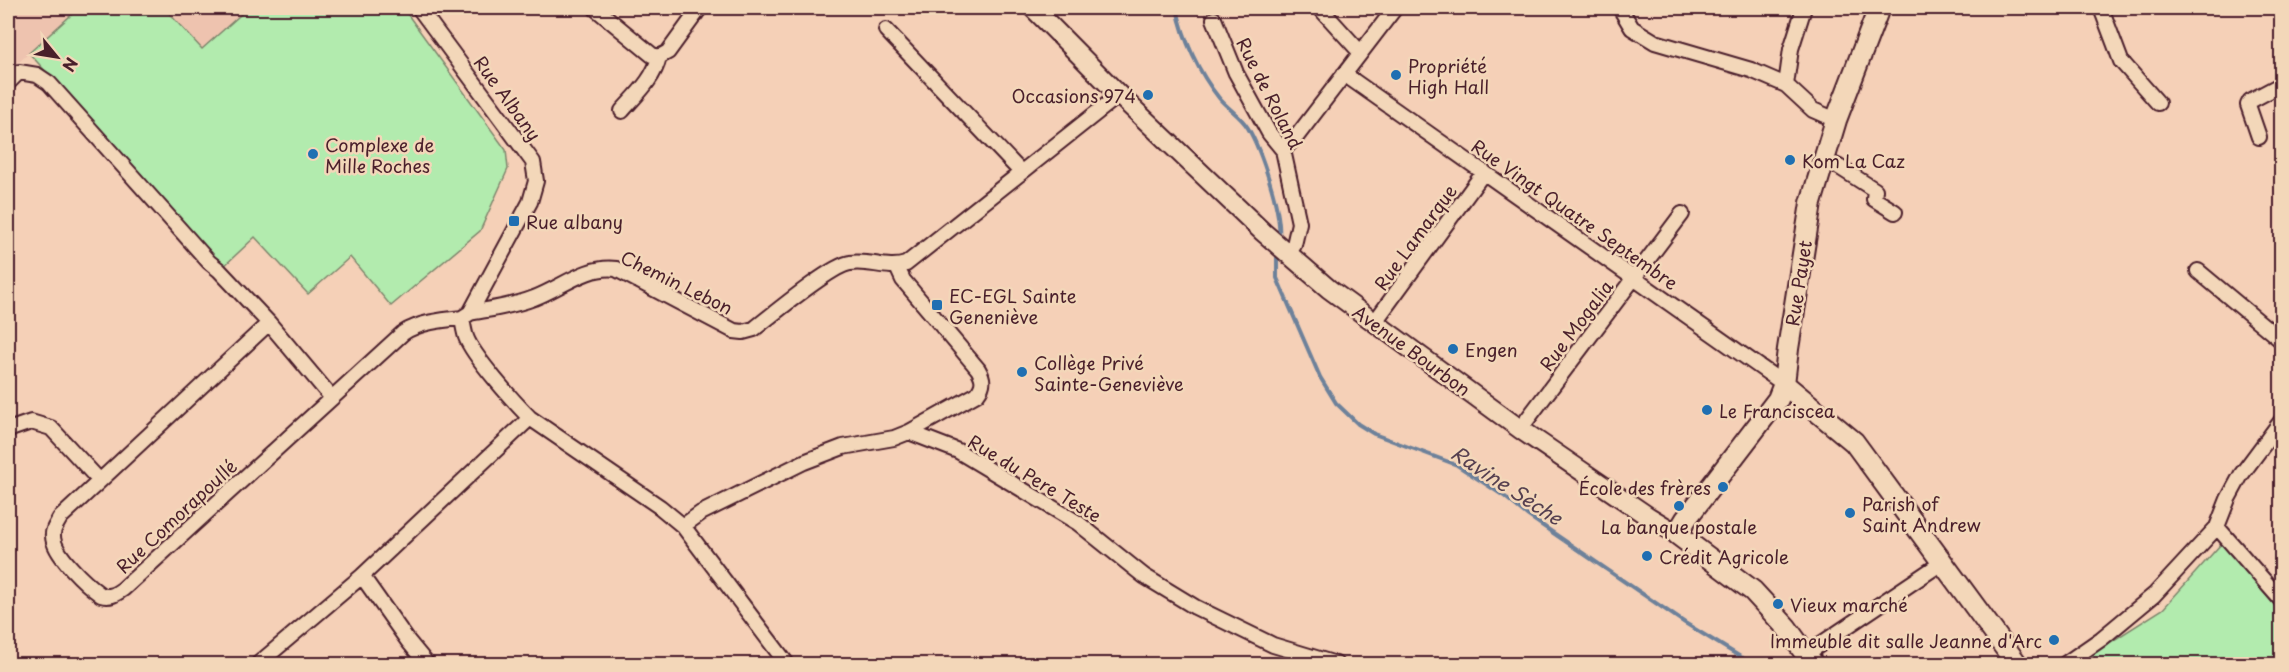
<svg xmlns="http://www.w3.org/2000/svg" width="2289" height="672" font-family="'Playpen Sans',sans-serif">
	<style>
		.built { fill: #eec3af }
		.green { fill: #b2ebae; stroke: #7e856c; stroke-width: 1.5 }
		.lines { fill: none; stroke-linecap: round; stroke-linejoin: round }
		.stream { stroke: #6d819a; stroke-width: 4 }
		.minor-casing { stroke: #4a1f2b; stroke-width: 18 }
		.tertiary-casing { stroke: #4a1f2b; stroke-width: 22 }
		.secondary-casing { stroke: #4a1f2b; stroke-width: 24 }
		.minor { stroke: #f3d7b9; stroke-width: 14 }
		.tertiary { stroke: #f3d7b9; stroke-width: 18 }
		.secondary { stroke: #f3d7b9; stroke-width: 20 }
		.poi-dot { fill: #1f6fb2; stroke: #f3d7b9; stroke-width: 2 }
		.labels { text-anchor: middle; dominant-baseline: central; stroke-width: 5; stroke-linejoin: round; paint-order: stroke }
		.poi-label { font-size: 18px; fill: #4a1f2b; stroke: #f3d7b9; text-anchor: start }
		.street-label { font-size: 18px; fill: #4a1f2b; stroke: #f3d7b9 }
		.water-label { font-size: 20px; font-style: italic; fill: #564050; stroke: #f3d7b9 }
	</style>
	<rect width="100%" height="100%" fill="#f5d0b7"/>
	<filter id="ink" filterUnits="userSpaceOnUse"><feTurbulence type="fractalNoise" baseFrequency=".0167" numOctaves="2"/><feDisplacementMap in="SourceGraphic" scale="12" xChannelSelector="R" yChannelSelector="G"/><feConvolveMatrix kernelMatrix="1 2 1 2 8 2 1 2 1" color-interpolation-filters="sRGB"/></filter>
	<g filter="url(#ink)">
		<path class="built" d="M8,8H79L8,72Z
			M164,8H248L202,49Z"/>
		<path class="green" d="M79,8H164L202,49L248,8H403L506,150L508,169L480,231L391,306L350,257L308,294L255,237L223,267L29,53Z
			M2222,543L2281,613V664H2076L2163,609Z"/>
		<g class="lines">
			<path class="stream" d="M1177,8C1183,39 1199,73 1219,98C1228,109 1241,116 1248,128C1261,150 1282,212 1279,237
				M1277,250V278L1320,377L1336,403L1358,424L1374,434L1457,465L1504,496L1527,515L1685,623L1752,664"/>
			<defs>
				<path id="minor" d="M419,8L533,162L536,181L530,202L470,313
					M595,8L652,55L659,57
					M1320,8L1360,52
					M1620,8L1632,28L1655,42L1751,70L1786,85
					M1804,8L1791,49L1786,85L1813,110L1836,120
					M2101,8L2121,61L2158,103
					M1214,19L1236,73L1269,133L1283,150L1299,223L1294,245L1288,254
					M886,30L1021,172
					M659,57L668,52L700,8
					M1344,74L1784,384
					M8,83L19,72L37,75L49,83L209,262L219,270L269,323L332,398
					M622,111C637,94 654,79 659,57
					M2259,137L2248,105L2250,101L2282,84
					M1283,150L1297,136L1395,8
					M1824,160L1839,167L1875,190L1874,199L1895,212
					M2198,271L2282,341
					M269,323L60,518C57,524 52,530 53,536C53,554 87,585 101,595C110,598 116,594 123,589L403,333C420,322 442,320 462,318
					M1374,323L1484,172
					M1520,429L1682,214
					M8,430L31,422L51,428L99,480
					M909,432L958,451L1078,523L1144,576L1195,607L1273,645L1336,664
					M683,526L701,513L804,462L843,447L894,438L909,432L977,394C984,385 984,379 978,369L903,280L897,267
					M2217,527L2282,601
					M362,576L408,641L427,664
					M1806,654L1943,562
					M258,664L362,576L530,418
					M787,664L683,526L660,507L530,418C514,402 473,356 466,337C464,331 463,324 462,318L470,313C491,309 514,306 534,298C561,288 587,265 616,269L734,331L743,332L754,329C772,315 832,265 850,263C870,260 887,270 906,264L1119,95
					M2065,664L2101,639L2154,595L2217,527L2228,499L2241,475L2282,420"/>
				<path id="tertiary" d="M1033,8L1119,95L1263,232L1329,289L1520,429L1649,517L1677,534"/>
				<path id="secondary" d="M1784,384L1854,442L2017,664
					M1813,664L1786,627L1753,591L1677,534L1686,519L1778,399L1784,384L1788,349L1811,203L1836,120L1879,8"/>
			</defs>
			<use href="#minor" class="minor-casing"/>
			<use href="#tertiary" class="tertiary-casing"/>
			<use href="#secondary" class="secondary-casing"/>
			<use href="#minor" class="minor"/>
			<use href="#tertiary" class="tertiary"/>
			<use href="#secondary" class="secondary"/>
		</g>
	</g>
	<g class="poi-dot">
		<circle cx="1396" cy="75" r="6"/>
		<circle cx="1148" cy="95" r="6"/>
		<circle cx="313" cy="154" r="6"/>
		<circle cx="1790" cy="160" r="6"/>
		<rect x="508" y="215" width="12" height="12" rx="3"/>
		<rect x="931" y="299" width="12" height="12" rx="3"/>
		<circle cx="1453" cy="349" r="6"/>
		<circle cx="1022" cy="372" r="6"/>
		<circle cx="1707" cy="410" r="6"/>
		<circle cx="1723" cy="487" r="6"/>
		<circle cx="1679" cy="506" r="6"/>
		<circle cx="1850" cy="513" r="6"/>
		<circle cx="1647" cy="556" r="6"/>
		<circle cx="1778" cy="604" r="6"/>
		<circle cx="2054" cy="640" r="6"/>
	</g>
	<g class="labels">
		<g class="poi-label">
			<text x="1408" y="65">Propriété<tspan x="1408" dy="21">High Hall</tspan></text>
			<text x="1136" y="95" text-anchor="end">Occasions 974</text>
			<text x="325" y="144">Complexe de<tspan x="325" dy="21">Mille Roches</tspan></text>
			<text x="1802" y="160">Kom La Caz</text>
			<text x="526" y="221">Rue albany</text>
			<text x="949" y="295">EC-EGL Sainte<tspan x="949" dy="21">Geneniève</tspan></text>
			<text x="1465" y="349">Engen</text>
			<text x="1034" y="362">Collège Privé<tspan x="1034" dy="21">Sainte-Geneviève</tspan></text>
			<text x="1719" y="410">Le Franciscea</text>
			<text x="1711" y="487" text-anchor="end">École des frères</text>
			<text x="1862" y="503">Parish of<tspan x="1862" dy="21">Saint Andrew</tspan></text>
			<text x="1679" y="526" text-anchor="middle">La banque postale</text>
			<text x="1659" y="556">Crédit Agricole</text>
			<text x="1790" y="604">Vieux marché</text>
			<text x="2042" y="640" text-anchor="end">Immeuble dit salle Jeanne d'Arc</text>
		</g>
		<g class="street-label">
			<text transform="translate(1270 93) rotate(63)">Rue de Roland</text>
			<text transform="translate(508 98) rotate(54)">Rue Albany</text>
			<text transform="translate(1575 214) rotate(35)">Rue Vingt Quatre Septembre</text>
			<text transform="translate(1415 237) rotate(-54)">Rue Lamarque</text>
			<text transform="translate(677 282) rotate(26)">Chemin Lebon</text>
			<text transform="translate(1798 283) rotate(-81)">Rue Payet</text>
			<text transform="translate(1576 325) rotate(-53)">Rue Mogalia</text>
			<text transform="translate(1412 350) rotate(36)">Avenue Bourbon</text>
			<text transform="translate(1035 478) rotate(31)">Rue du Pere Teste</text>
			<text transform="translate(176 516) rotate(-43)">Rue Comorapoullé</text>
		</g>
		<g class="water-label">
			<text transform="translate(1507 485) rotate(33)">Ravine Sèche</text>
		</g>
	</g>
	<rect width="2289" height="672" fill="none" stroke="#f3d7b9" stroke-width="30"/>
	<rect x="15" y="15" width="2259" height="642" fill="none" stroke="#4a1f2b" stroke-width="2" filter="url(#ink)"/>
	<g transform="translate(57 57) rotate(120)" stroke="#f3d7b9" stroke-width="4.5" paint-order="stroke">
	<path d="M0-4.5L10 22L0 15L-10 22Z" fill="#4a1f2b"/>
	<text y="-9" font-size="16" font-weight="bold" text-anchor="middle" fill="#4a1f2b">N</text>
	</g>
</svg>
